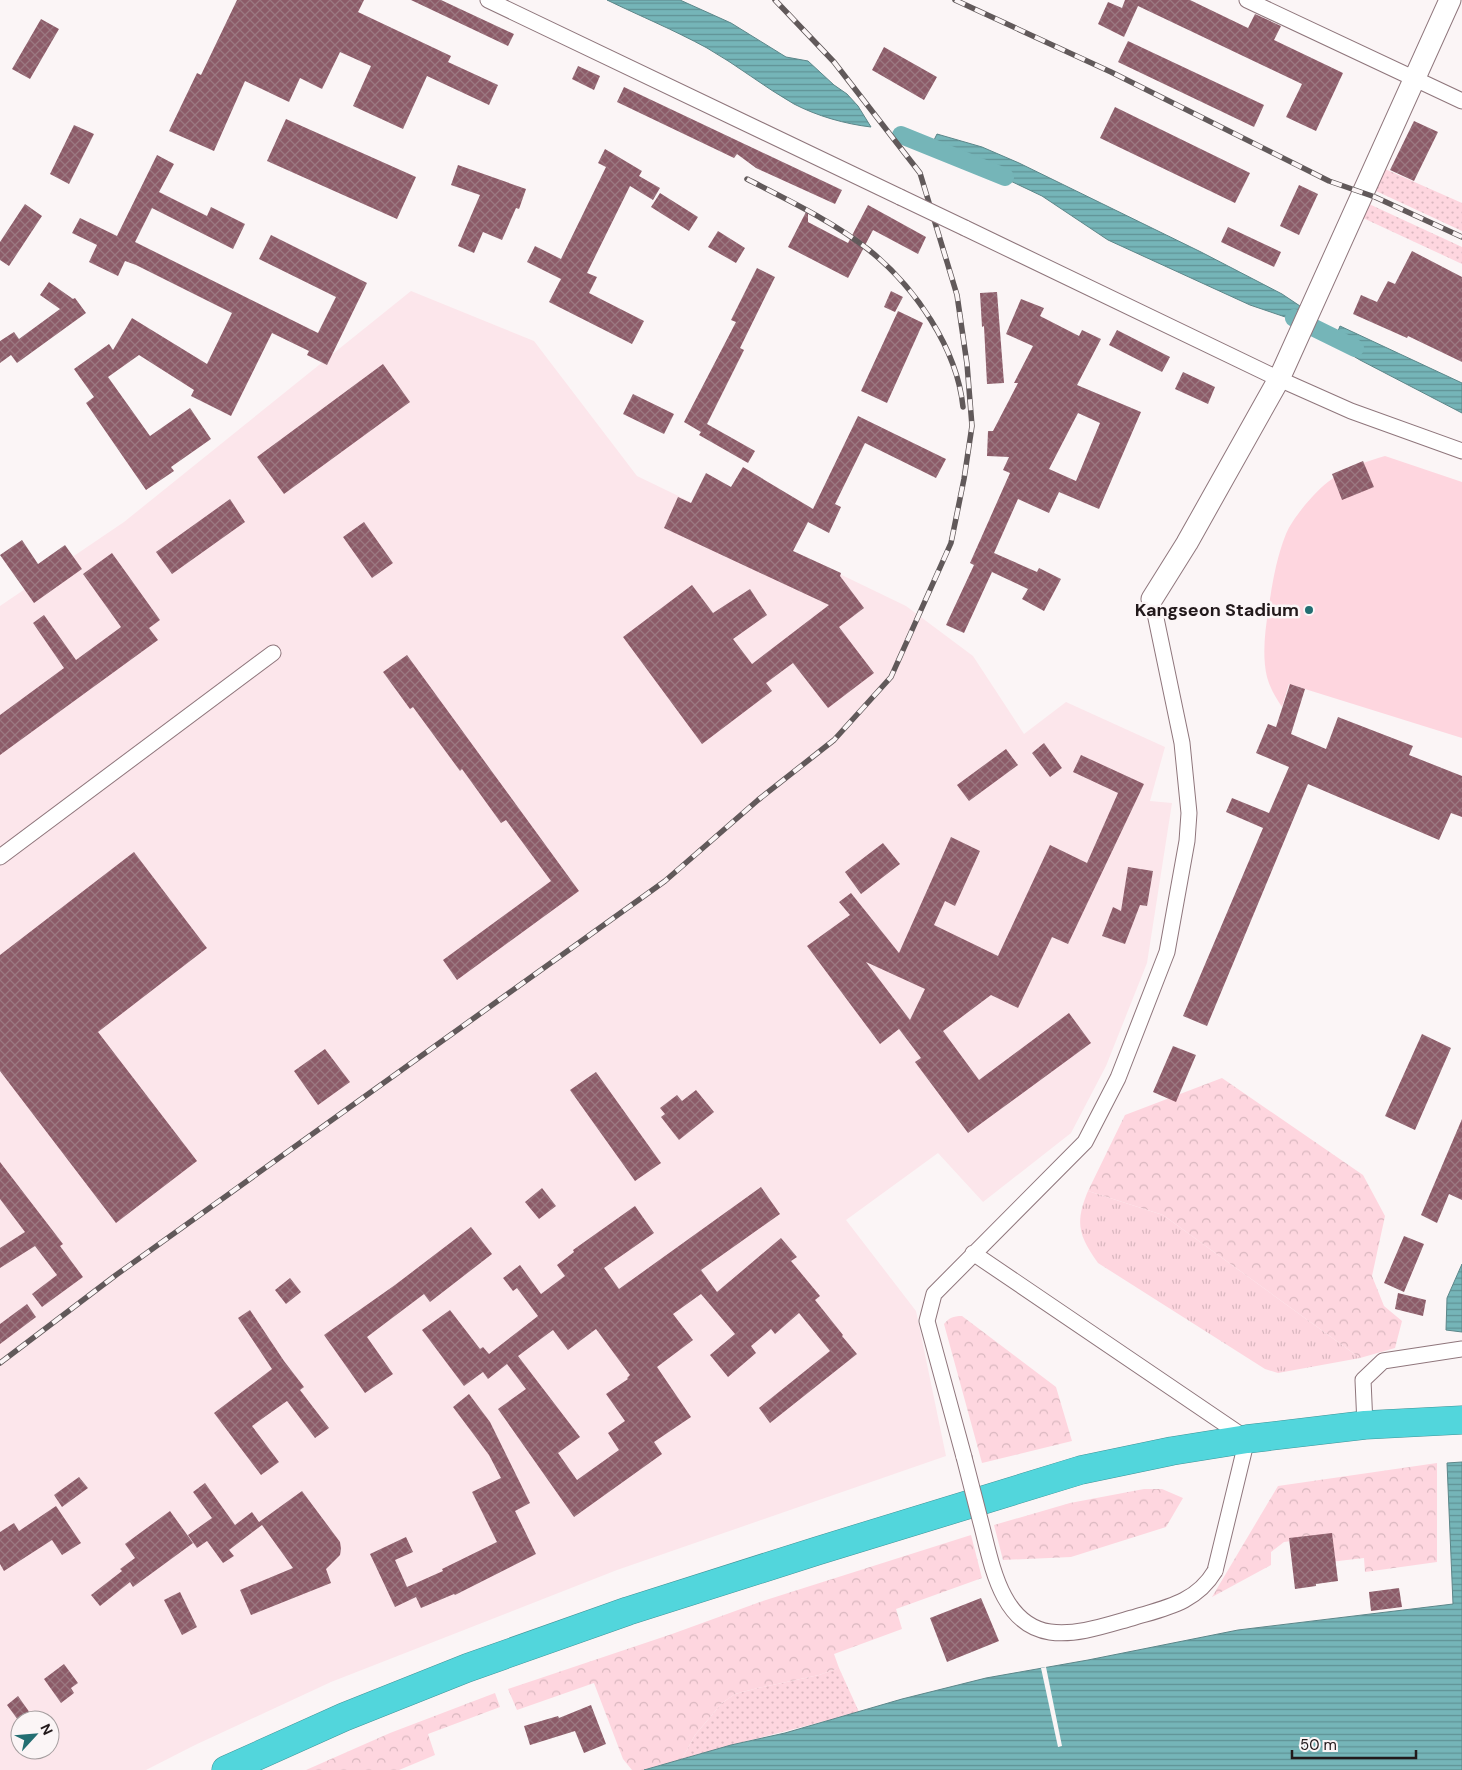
<svg xmlns="http://www.w3.org/2000/svg" width="1462" height="1770" font-family="'DM Sans',sans-serif">
	<style>
		.built { fill: #fce6eb; fill-rule: evenodd }
		.grass { fill: url(#grass-dots) }
		.forest { fill: url(#forest-crowns) }
		.park { fill: url(#park-tufts) }
		.pitch { fill: #fed6df }
		.water { fill: url(#water-rules); stroke: #5c8689 }
		.pier { fill: #fbf5f6 }
		.lines { fill: none; stroke-linecap: round; stroke-linejoin: round }
		.canal { stroke: #75b5b8; stroke-width: 18 }
		.building { fill: url(#building-cross-hatch); fill-rule: evenodd }
		.street-casing { stroke: #8f767c; stroke-width: 17 }
		.secondary-casing { stroke: #8f767c; stroke-width: 23 }
		.highway-casing { stroke: #419498; stroke-width: 29 }
		.street { stroke: #fff; stroke-width: 15 }
		.secondary { stroke: #fff; stroke-width: 21 }
		.highway { stroke: #52d6dc; stroke-width: 28 }
		.rail-casing { stroke: #61595a; stroke-width: 5.5 }
		.rail { stroke: #fbf5f6; stroke-width: 4; stroke-dasharray: 11; stroke-linecap: butt }
		.street-bridge-casing { stroke: #8f767c; stroke-width: 17; stroke-linecap: butt }
		.street-bridge { stroke: #fff; stroke-width: 15 }
		.poi-dot { fill: #236e72; stroke: #fbf5f6; stroke-width: 2 }
		.labels { text-anchor: middle; dominant-baseline: central; stroke-width: 5; stroke-linejoin: round; paint-order: stroke }
		.poi-label { font-size: 18px; font-weight: bold; fill: #22191b; stroke: #fbf5f6; text-anchor: end }
	</style>
	<defs>
		<pattern id="grass-dots" width="8" height="8" patternUnits="userSpaceOnUse" patternTransform="scale(1.25)"><rect width="8" height="8" fill="#fed6df"/><path d="M2 2h.1M6 6h.1" fill="none" stroke="#d9b7bf" stroke-width="1.8" stroke-linecap="round"/></pattern>
		<pattern id="forest-crowns" width="20" height="18" patternUnits="userSpaceOnUse" patternTransform="scale(1.25)"><rect width="20" height="18" fill="#fed6df"/><path d="M2 6a3 3 0 1 1 6 0M12 15a3 3 0 1 1 6 0" fill="none" stroke="#d9b7bf"/></pattern>
		<pattern id="park-tufts" width="24" height="20" patternUnits="userSpaceOnUse" patternTransform="scale(1.25)"><rect width="24" height="20" fill="#fed6df"/><path d="M3 7l-1-3M5 7V3M7 7l1-3M15 17l-1-3M17 17v-4M19 17l1-3" fill="none" stroke="#d9b7bf"/></pattern>
		<pattern id="water-rules" width="6" height="5" patternUnits="userSpaceOnUse" patternTransform="scale(1.25)"><rect width="6" height="5" fill="#75b5b8"/><path d="M0 2.5h6" fill="none" stroke="#609295"/></pattern>
		<pattern id="building-cross-hatch" width="8" height="8" patternUnits="userSpaceOnUse" patternTransform="scale(1.25)"><rect width="8" height="8" fill="#8c5b68"/><path d="M0 0l8 8M0 8l8-8" fill="none" stroke="#9b7881"/></pattern>
	</defs>
	<rect width="100%" height="100%" fill="#fbf5f6"/>
	<path class="built" d="M411,291L534,341L637,476L906,606L973,656L1024,734L1066,702L1165,747L1150,801L1172,803L1147,963L1106,1066L1071,1133L983,1202L938,1153L846,1220L916,1311L946,1456L617,1570L331,1682L195,1745L146,1770H0V606L124,522ZM20,1720H50V1750H20Z"/>
	<path class="grass" d="M1385,169L1462,203V231L1376,191Z
		M1369,204L1462,247V264L1363,218Z
		M839,1668L859,1712C800,1728 740,1742 682,1759L695,1735L722,1703L735,1694L758,1688L819,1675Z"/>
	<path class="forest" d="M1222,1078L1363,1175L1385,1216L1372,1276L1384,1306L1402,1321L1395,1348L1360,1358L1163,1215L1088,1191L1125,1115Z
		M962,1316L1056,1387L1072,1441L982,1463L944,1324C949,1318 953,1316 962,1316Z
		M1437,1463V1562L1365,1572L1364,1558L1330,1562L1328,1536L1284,1542L1271,1552V1565L1212,1597L1278,1486Z
		M1144,1489H1162L1183,1498L1166,1527L1071,1557L1003,1560L994,1525L1070,1503Z
		M971,1535L982,1578L896,1609L902,1629L834,1654L839,1668L819,1675L758,1688L735,1694L722,1703L695,1735L682,1759L644,1770H632L623,1759L594,1683L517,1710L508,1689L672,1634L760,1602Z
		M495,1693L500,1707L428,1734L435,1755L399,1770H306L390,1733Z"/>
	<path class="park" d="M1088,1191L1163,1215L1360,1358L1278,1373L1265,1369L1098,1263C1078,1235 1075,1222 1088,1191Z"/>
	<path class="pitch" d="M1385,456L1462,482V738L1289,684L1282,707C1276,698 1270,688 1267,677C1262,656 1265,632 1268,612C1272,585 1276,559 1286,534C1293,517 1317,489 1332,479C1348,468 1367,461 1385,456Z"/>
	<path class="water" d="M607,0H680L731,23L786,57L808,61L834,85L847,94L858,106L871,127C845,124 817,116 794,104C764,87 737,65 707,48C674,30 640,16 607,0Z
		M937,134L982,147L1019,163L1201,252L1282,294L1300,306L1294,320L1250,305L1108,240L1042,196L960,157L931,146Z
		M1340,326L1462,383V413L1360,360L1333,344Z
		M1462,1264V1332L1446,1330L1447,1298Z
		M1462,1462V1770H644L731,1745L785,1733L902,1699L986,1678L1088,1660L1238,1630L1453,1604L1447,1463Z"/>
	<path class="pier" d="M1046,1667L1062,1746L1058,1747L1041,1668Z"/>
	<g class="lines">
		<path class="canal" d="M901,135L1005,177
			M1294,318L1355,348"/>
	</g>
	<path class="building" d="M237,0H364L358,12L451,56L448,62L498,85L489,105L427,76L403,129L353,106L371,66L340,52L322,89L300,78L289,102L245,81L214,151L169,131L197,73L201,75Z
		M411,0H441L514,34L508,46Z
		M1125,0H1190L1248,28L1255,14L1281,26L1274,40L1343,73L1316,131L1286,117L1302,84L1138,6L1124,37L1098,24L1108,2L1122,8Z
		M41,19L59,29L30,79L12,69Z
		M1128,41L1264,105L1254,127L1118,62Z
		M884,47L937,77L924,100L872,70Z
		M578,66L600,76L594,90L572,79Z
		M624,87L842,190L835,204L756,168L737,154L734,158L617,102Z
		M1115,107L1250,173L1235,203L1100,138Z
		M286,119L416,177L397,219L267,161Z
		M1414,121L1438,132L1414,181L1390,170Z
		M74,125L94,134L69,184L50,174Z
		M605,149L642,171L639,176L660,188L653,200L630,186L587,273L597,277L589,293L644,321L632,344L549,302L561,279L527,262L535,246L561,259L606,167L598,163Z
		M157,155L174,164L159,192L207,216L211,207L245,224L233,249L152,208L135,242L318,333L336,297L259,259L271,235L367,283L327,365L307,355L309,351L272,333L231,416L191,396L194,390L139,355L108,377L150,436L190,408L211,439L171,467L174,471L146,490L86,403L94,397L74,369L109,344L113,350L132,318L207,364L232,313L136,265L125,261L118,276L89,262L97,245L72,233L80,218L117,236Z
		M458,165L526,189L519,209L516,208L502,240L483,232L474,253L458,246L480,195L451,185Z
		M1299,185L1318,194L1299,235L1280,226Z
		M660,193L698,217L689,231L651,207Z
		M25,204L42,216L9,266L0,260V242Z
		M868,205L926,237L918,254L873,230L848,278L788,247L808,208V222L848,243Z
		M1228,227L1281,252L1274,267L1221,242Z
		M718,231L745,248L736,263L708,247Z
		M1412,251L1462,277V362L1408,336L1407,338L1353,314L1361,295L1377,302L1388,281L1395,284Z
		M757,268L775,277L740,348L744,350L707,424L755,451L748,463L699,435L701,432L684,422L736,322L731,320Z
		M49,282L73,299L75,298L86,313L17,363L11,355L0,363V341L14,332L19,339L60,309L40,295Z
		M891,291L903,297L895,312L884,307Z
		M997,292L1004,383L987,384L984,326L982,327L980,293Z
		M1021,299L1044,308L1040,316L1079,336L1082,330L1101,339L1077,385L1141,412L1099,509L1059,492L1049,513L1018,499L994,553L1037,572L1039,568L1061,579L1044,611L1022,599L1028,589L992,572L964,633L946,625L974,565L970,563L1010,473L1003,470L1009,457L987,456L988,431H993L1018,383H1014L1033,346L1006,334ZM1078,413L1100,423L1076,481L1049,469Z
		M898,311L923,323L887,403L861,391Z
		M1117,330L1170,357L1162,372L1109,345Z
		M383,364L410,402L284,494L257,457Z
		M1183,372L1215,387L1208,404L1175,389Z
		M633,394L674,414L664,434L623,414Z
		M858,416L946,459L936,478L865,443L835,504L841,507L829,533L808,522L793,551L841,573L840,576L864,608L839,627L874,673L828,708L793,663L766,683L772,691L702,744L623,637L692,585L713,613L750,589L767,615L733,639L752,664L829,605L664,528L678,497L691,503L706,473L731,487L743,467L813,509Z
		M1363,461L1374,487L1342,500L1332,474Z
		M230,499L245,522L172,574L156,552Z
		M364,522L393,563L372,578L343,537Z
		M22,540L38,564L65,545L82,569L34,603L0,555Z
		M112,553L160,620L149,628L158,640L0,755V715L64,668L33,623L44,615L76,660L121,627L83,574Z
		M407,655L579,891L457,980L443,960L551,881L506,820L501,823L462,769L460,771L413,707L410,709L383,672Z
		M1290,684L1305,689L1291,734L1326,749L1338,717L1413,746L1409,755L1462,776V817L1451,813L1439,840L1308,784L1207,1026L1183,1016L1263,828L1226,812L1232,798L1269,813L1289,767L1256,753L1268,724L1276,727Z
		M1044,743L1062,768L1050,777L1032,753Z
		M1006,749L1018,765L969,801L957,785Z
		M1081,755L1144,784L1068,944L1052,937L1018,1008L991,995L943,1031L979,1080L1069,1013L1091,1043L968,1133L915,1062L921,1058L899,1029L880,1044L807,946L850,915L839,902L851,893L899,953L951,837L980,851L955,906L945,901L934,925L998,956L1050,845L1087,863L1118,793L1073,772ZM866,962L925,989L910,1020Z
		M883,843L900,864L861,894L845,872Z
		M134,852L207,948L98,1032L197,1161L116,1223L0,1071V955Z
		M1128,867L1153,871L1147,906L1140,905L1125,944L1102,936L1113,907L1121,911Z
		M1422,1034L1451,1048L1415,1130L1385,1116Z
		M1173,1046L1196,1055L1176,1102L1153,1092Z
		M325,1049L350,1082L318,1105L294,1071Z
		M596,1072L661,1163L635,1181L570,1090Z
		M696,1090L714,1112L679,1140L661,1117L665,1114L660,1108L677,1095L682,1101Z
		M1462,1119V1200L1449,1194L1437,1223L1421,1215Z
		M0,1162L63,1244L60,1246L83,1277L42,1307L32,1294L57,1275L35,1246L0,1268V1248L25,1232L0,1199Z
		M761,1187L780,1214L701,1270L717,1292L781,1238L797,1257L791,1261L820,1296L815,1300L843,1335L842,1336L857,1354L770,1423L759,1408L830,1351L799,1313L775,1334L771,1329L751,1346L756,1353L728,1377L710,1355L735,1334L701,1294L673,1314L693,1340L657,1367L691,1417L654,1442L662,1454L574,1517L498,1409L526,1389L507,1364L488,1379L483,1372L464,1386L422,1330L450,1310L480,1349L483,1347L489,1354L538,1316L517,1288L513,1291L503,1278L520,1265L541,1294L565,1276L557,1265L574,1252L573,1250L635,1206L654,1233L604,1268L619,1289ZM596,1329L630,1375L627,1378L628,1379L606,1394L625,1421L608,1433L619,1450L577,1480L558,1453L580,1437L518,1356L553,1330L568,1350Z
		M542,1188L556,1206L539,1219L525,1202Z
		M471,1227L492,1254L430,1302L424,1294L367,1337L393,1374L365,1393L324,1335L395,1285Z
		M1404,1236L1424,1244L1404,1292L1384,1283Z
		M290,1278L301,1292L286,1304L275,1290Z
		M1398,1293L1426,1300L1423,1316L1395,1309Z
		M27,1304L36,1317L0,1344V1324Z
		M250,1310L284,1361L304,1387L300,1390L329,1428L315,1438L287,1401L252,1426L279,1462L261,1475L214,1413L272,1369L238,1318Z
		M469,1394L490,1422L530,1503L515,1511L536,1554L455,1595L454,1594L421,1608L416,1597L395,1607L370,1554L406,1537L413,1552L395,1560L407,1587L443,1571L442,1569L497,1542L472,1492L501,1478L489,1455L453,1407Z
		M79,1477L88,1488L62,1507L54,1495Z
		M205,1483L235,1525L252,1512L259,1522L302,1491L340,1542L341,1549L340,1555L326,1569L331,1583L251,1615L240,1590L293,1568L262,1525L229,1550L234,1556L223,1563L207,1541L197,1548L188,1535L212,1518L193,1492Z
		M56,1506L81,1543L62,1555L52,1540L4,1571L0,1564V1532L14,1523L19,1531Z
		M170,1511L193,1543L133,1587L130,1582L100,1606L91,1595L122,1571L120,1569L135,1558L125,1544Z
		M1332,1533L1338,1581L1316,1584V1586L1295,1589L1289,1538Z
		M1399,1588L1402,1607L1371,1611L1369,1592Z
		M180,1592L197,1627L182,1635L164,1600Z
		M981,1598L999,1641L947,1662L930,1618Z
		M64,1664L78,1683L71,1688L74,1693L61,1703L44,1679Z
		M18,1696L35,1720H18L7,1705Z
		M591,1705L606,1744L584,1753L575,1731L530,1745L524,1726L558,1716L559,1718Z"/>
	<g class="lines">
		<defs>
			<path id="street" d="M488,0L900,197
				M1247,0L1462,101
				M965,228L1279,379L1351,411L1462,451
				M0,857L273,653
				M973,1253L1247,1439L1215,1571
				M1365,1425L1363,1380L1383,1361L1462,1349
				M964,1457L927,1321L934,1294L1085,1142L1118,1078L1167,952L1187,841L1189,813L1182,743L1152,599"/>
			<path id="secondary" d="M1152,599L1187,543L1279,379L1450,0"/>
			<path id="highway" d="M226,1770L344,1717L467,1668L628,1611L817,1551L1081,1470L1172,1451L1247,1439L1365,1425L1462,1420"/>
		</defs>
		<use href="#street" class="street-casing"/>
		<use href="#secondary" class="secondary-casing"/>
		<use href="#highway" class="highway-casing"/>
		<use href="#street" class="street"/>
		<use href="#secondary" class="secondary"/>
		<use href="#highway" class="highway"/>
		<defs>
			<path id="rail" d="M955,0L1111,72L1329,181L1375,197L1462,237
				M747,179C788,200 832,221 869,250C915,287 957,348 963,407
				M0,1363L116,1275L665,881L758,800L834,740L891,677L951,543L964,479L972,426L967,364L957,295L920,173L834,62L775,0"/>
		</defs>
		<use href="#rail" class="rail-casing"/>
		<use href="#rail" class="rail"/>
		<defs>
			<path id="street-bridge" d="M900,197L965,228
				M964,1457C970,1481 976,1504 982,1527C992,1566 1002,1625 1050,1632C1076,1636 1107,1625 1132,1618C1165,1608 1196,1603 1215,1571"/>
		</defs>
		<use href="#street-bridge" class="street-bridge-casing"/>
		<use href="#street-bridge" class="street-bridge"/>
	</g>
	<circle class="poi-dot" cx="1309" cy="610" r="5"/>
	<g class="labels">
		<g class="poi-label">
			<text x="1299" y="610">Kangseon Stadium</text>
		</g>
	</g>
	<g transform="translate(35 1735) rotate(64)"><circle r="24" fill="#fbf5f6" stroke="#a49d9e"/>
	<path d="M0-4L9 19L0 12L-9 19Z" fill="#236e72"/>
	<text y="-8" font-size="14" font-weight="bold" text-anchor="middle" fill="#22191b">N</text>
	</g>
	<path d="M1292 1750v8h124v-8" fill="none" stroke="#22191b" stroke-width="2.5"/>
	<text x="1300" y="1750" font-size="15" fill="#22191b" stroke="#fbf5f6" stroke-width="4" paint-order="stroke">50 m</text>
</svg>
